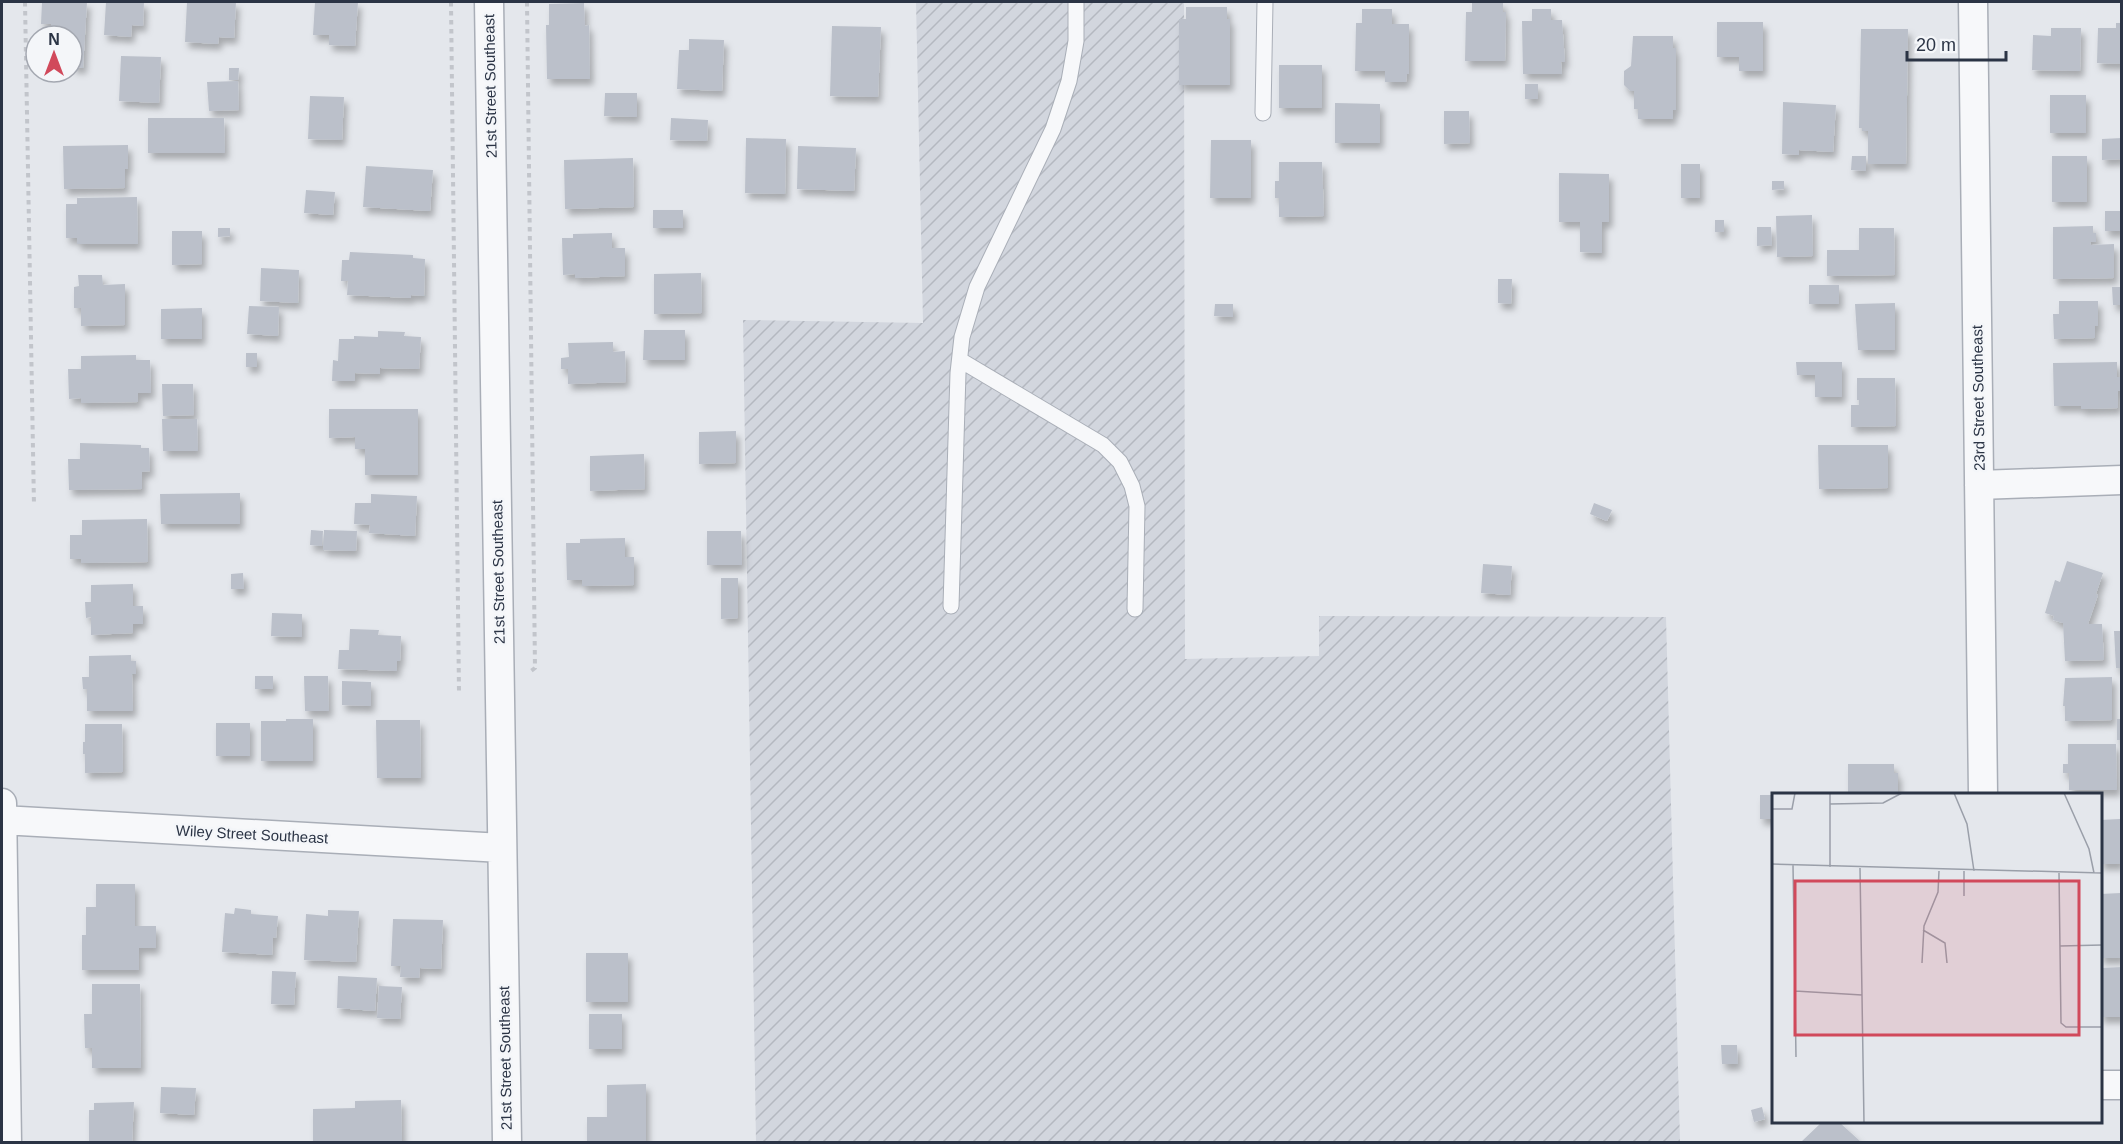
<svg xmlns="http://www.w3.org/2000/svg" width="2123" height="1144" font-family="Helvetica,sans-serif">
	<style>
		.industrial { fill: url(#industrial-furrows) }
		.building { fill: #bbc0ca; filter: url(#shadow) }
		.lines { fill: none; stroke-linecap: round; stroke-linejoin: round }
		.service-casing { stroke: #a9aeb7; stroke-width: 17 }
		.minor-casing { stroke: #a9aeb7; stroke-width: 31 }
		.path { stroke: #c2c5cb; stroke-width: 4; stroke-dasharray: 4.5 4.5; stroke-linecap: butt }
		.service { stroke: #f7f8fa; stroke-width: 15 }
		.minor { stroke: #f7f8fa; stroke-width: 28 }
		.labels { text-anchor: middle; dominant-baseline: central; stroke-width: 5; stroke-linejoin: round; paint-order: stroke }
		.street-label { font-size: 15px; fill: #2b3445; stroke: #f4f6f9 }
		.inset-road { fill: none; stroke: #9a9fa9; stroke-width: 1.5 }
		.view { fill: #d1495b; fill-opacity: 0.15; stroke: #d1495b; stroke-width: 3 }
		.inset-edge { fill: none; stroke: #2b3445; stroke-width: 3 }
	</style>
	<defs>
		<pattern id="industrial-furrows" width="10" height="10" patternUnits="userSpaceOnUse" patternTransform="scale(1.5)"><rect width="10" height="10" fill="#d2d6de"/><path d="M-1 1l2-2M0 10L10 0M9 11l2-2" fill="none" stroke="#b4b8c0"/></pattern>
		<filter id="shadow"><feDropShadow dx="3.5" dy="6" stdDeviation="3" flood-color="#0004"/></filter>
	</defs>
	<rect width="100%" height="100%" fill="#e4e7ec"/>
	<path class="industrial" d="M916,2H1184L1185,659L1319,656V616L1666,617L1680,1142H756L743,320L923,323Z"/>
	<path class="building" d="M42,2H87L83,68L72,67V36H51V24H41Z
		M106,2H144L143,26L132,25L131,37L104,35Z
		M187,2H236L234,38L219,37L218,44L185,42Z
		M315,2H358L355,46L329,45V35H313Z
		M1472,2H1503V12H1506L1505,61H1465L1466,12H1472Z
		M584,3L585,26L589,25L590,79H547L546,25H549V4Z
		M1186,7H1227V19H1230V85H1179V19H1186Z
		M1362,9H1392V24H1409V74H1407L1406,82H1385V71H1355L1356,23H1362Z
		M1532,9H1551V20H1562L1565,62H1561L1562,74H1523L1522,21H1532Z
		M1717,22H1763V71H1739V57H1717Z
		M2116,23H2122V64L2097,63L2098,28H2116Z
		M832,26L881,27L878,97L830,96Z
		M2051,28H2081L2080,71L2032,70L2033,35L2051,36Z
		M1861,29H1908L1906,164H1868V131H1862V128H1859Z
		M1633,36H1673V48H1676V110H1673V119H1638V109H1634V91H1630L1624,85V71L1631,66Z
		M689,39L724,40L722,91L677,89L679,50H689Z
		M121,56L161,57L159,103L119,101Z
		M1279,65H1322V108H1279Z
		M229,68H239L238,80H229Z
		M238,81L239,110L209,111L207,82Z
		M1525,84H1538V99H1525Z
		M605,93H637V117L604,116Z
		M2050,95H2086V133H2050Z
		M310,96L344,97L342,140L308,139Z
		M1783,102L1836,105L1833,152L1799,150V155L1782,154Z
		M1335,103L1380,104V143H1335Z
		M1444,111H1469L1470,143L1444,144Z
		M148,118H224L225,153H148Z
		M671,118L708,120L707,141L670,140Z
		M746,138L786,139L785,194L745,193Z
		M2122,138V159L2102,160V139Z
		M1211,140H1251V198H1210Z
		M128,145V169H125V188L64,189L63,146Z
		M798,146L856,148L854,191L797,189Z
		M1852,156H1866V171L1851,170Z
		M2052,156H2087V202H2052Z
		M633,158L634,207L565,209L564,160Z
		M1279,162H1322L1324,216L1279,217V198H1275V181H1279Z
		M1681,164H1700V198H1681Z
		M366,166L433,170L430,211L363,207Z
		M1559,173L1609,174V222H1602V253L1580,252V222H1559Z
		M1772,181H1784V189L1772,190Z
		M306,190L335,192L333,215L304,213Z
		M137,197L138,244H77V238H66V204H77V198Z
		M653,210H683V228H653Z
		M2105,211H2122V231H2105Z
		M1812,215L1813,256L1777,257L1776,216Z
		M1715,220H1724V232H1715Z
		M2093,226V233H2096V242H2090L2091,245L2114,244V278L2053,279V227Z
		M1757,227H1771L1772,245L1757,246Z
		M218,228H230V236L218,237Z
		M1859,228H1894L1895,275L1827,276V250H1859Z
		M172,231H202V264L172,265Z
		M612,233V248H625V276L575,278V274L563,275L562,238H573V234Z
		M350,252L413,255V258L425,259L424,296L411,295V298L347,295L348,281H341L342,260H349Z
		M261,268L299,270L298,303L260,301Z
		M701,273L702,313L654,314V274Z
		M78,275H102L103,285L125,284V325L81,326V308H74V287L79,286Z
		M1498,279H1512L1511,304L1498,303Z
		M1809,285H1839V304H1809Z
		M2112,287H2122V305H2113Z
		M2059,301H2098V326H2095V338L2054,339L2053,314H2059Z
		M1895,303V350H1858L1855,304Z
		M1215,304H1233V317L1214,316Z
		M249,306L279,307L278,336L247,334Z
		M202,308V339H161V309Z
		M644,330H685V360H643Z
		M378,331L405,332L404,336L421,337L419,369L380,368V374L355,373V381H332L333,360L338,361L339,339H354V336L378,337Z
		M613,342V352L625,351L626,382L568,384V369H561V358L569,357L568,343Z
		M246,353H257V367H246Z
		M136,355V360H150L151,393H138V402L81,403V398L69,399L68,369H81V356Z
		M1796,362H1842V397H1815V375H1797Z
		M2117,362V377H2122V391H2118V408L2081,409V406H2054L2053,363Z
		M1857,378H1895L1896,426L1851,427V405H1859V400H1857Z
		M162,384H193L194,415L163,416Z
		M329,409H418V475H365V449H355V437L329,438Z
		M162,419H197L198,451H163Z
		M736,431V463L699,464V432Z
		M80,443L141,445V448H149L150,471L142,472V489L69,490L68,459H80Z
		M1818,445H1888V488L1819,489Z
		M644,454L645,489L590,491V456Z
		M240,493V524H161L160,494Z
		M371,494L417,496L415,536L369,533L370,525L354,524L355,503H371Z
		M1594,503L1612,510L1607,521L1590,514Z
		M147,519L148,562L81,563V559H70V535H82V520Z
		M311,530L323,531L322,546L310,545Z
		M324,530L357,531L356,551L323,550Z
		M707,531H741L742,565H707Z
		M625,538V557H634V585L582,586V580H567L566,543H580V539Z
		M2067,561L2103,573L2096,594L2098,595L2088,624H2102L2104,660L2065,661L2063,623L2053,620L2054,616L2045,613L2055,580L2060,582Z
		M1483,564L1512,566L1510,595L1481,593Z
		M243,573L244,589H231V574Z
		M721,578H738V618L721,619Z
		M133,584V606H143V624H133V633L91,635V617L86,618L85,602H91V585Z
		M272,613L302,614V637L271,636Z
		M350,629L379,630L378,635L401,636L400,661H397V671L338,669L339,650H349Z
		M2114,631H2122V668H2116Z
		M131,655V661H136V674H132L133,711H87V689H83L82,677H89V656Z
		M255,676H273V689H255Z
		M304,676H328L329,711H305Z
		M2112,677V720L2065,721V706H2063L2065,678Z
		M342,681L371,682V706L342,705Z
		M286,719H313V761H261V721H286Z
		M2117,719H2122V740H2117Z
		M376,720H420L421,778H377Z
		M216,723H250V756H216Z
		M85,724H122L123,772L85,773V754H83V742H85Z
		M2068,744H2116L2117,790H2069V773H2063V764H2068Z
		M1848,764H1894V773H1898V794H1848Z
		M1760,795H1774V819H1760Z
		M2120,819V864H2100V820Z
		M96,884H135V926H156V948H139V970H82V935H86V907H96Z
		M2121,893V958H2100V894Z
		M235,908L251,910V914L278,916L276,938L273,937L272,955L222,952L225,913L234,914Z
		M328,910L359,911L356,962L304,960L306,914L328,916Z
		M393,919L443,920L441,969L420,968L419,978L400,977L401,966H391Z
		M586,953H628V1002H586Z
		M2122,967V1017H2100V968Z
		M272,971L296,972L294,1005L271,1004Z
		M338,976L377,978L375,1011L337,1008Z
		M92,984H140L141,1068H92V1048H85L84,1014H92Z
		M379,986L402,987L400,1019L377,1018Z
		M589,1014H622V1049H589Z
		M1721,1045H1737L1738,1064H1722Z
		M646,1084V1142H587V1117H607V1085Z
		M161,1087L196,1088L194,1115L160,1113Z
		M401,1100L402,1142H313V1109L355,1108V1101Z
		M134,1102L132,1142L89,1141V1110H94V1103Z
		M1762,1107L1765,1119L1754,1122L1751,1110Z
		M1822,1122H1839L1861,1142H1801Z"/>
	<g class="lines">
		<defs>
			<path id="service" d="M1263,113L1265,2
				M960,360L1103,445L1120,462L1132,486L1137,506L1135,609
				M951,606L958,373L962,337L977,287L1053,129L1069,81L1076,41V2"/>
			<path id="minor" d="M489,2L507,1142
				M1973,2L1983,794
				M1979,485L2122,480
				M2,803L7,1142
				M2,820L502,848
				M2100,1085H2122"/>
		</defs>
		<use href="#service" class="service-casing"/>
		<use href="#minor" class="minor-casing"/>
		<path class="path" d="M25,2L34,506
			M451,2L459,693
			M527,2L535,668L531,671"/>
		<use href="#service" class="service"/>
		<use href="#minor" class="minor"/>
	</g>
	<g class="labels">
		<g class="street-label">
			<text transform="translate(490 86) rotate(-91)">21st Street Southeast</text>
			<text transform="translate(1978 398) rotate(-91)">23rd Street Southeast</text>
			<text transform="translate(498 572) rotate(-91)">21st Street Southeast</text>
			<text transform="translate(252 834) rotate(3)">Wiley Street Southeast</text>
			<text transform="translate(505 1058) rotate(-91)">21st Street Southeast</text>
		</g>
	</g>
	<g transform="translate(1772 793)">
		<rect width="330" height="330" fill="#e4e7ec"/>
		<path class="inset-road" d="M58,0V74M182,0L195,31L202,78M292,0L317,56L322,80M58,11L111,10L130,0M0,16H20L23,0M0,71L330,80M21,72L24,264M88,75L92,330M287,80L289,230L294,234H330M192,103V78M151,137L173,150L175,170M288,153L330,152M150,170L152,133L166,99L167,78M23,198L90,202"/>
		<path class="view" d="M23,88H307V242H23Z"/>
		<rect width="330" height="330" class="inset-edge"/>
	</g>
	<rect width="2123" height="1144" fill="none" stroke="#2b3445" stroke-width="6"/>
	<g transform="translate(54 54)"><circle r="28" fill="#f4f6f9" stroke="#a4a8b1" stroke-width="1.5"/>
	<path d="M0-4.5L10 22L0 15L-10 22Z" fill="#d1495b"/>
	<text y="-9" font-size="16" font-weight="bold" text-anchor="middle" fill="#2b3445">N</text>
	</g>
	<path d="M1907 51v9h99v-9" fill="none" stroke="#2b3445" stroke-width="3"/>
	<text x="1916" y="51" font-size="18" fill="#2b3445" stroke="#f4f6f9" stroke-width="4.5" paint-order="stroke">20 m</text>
</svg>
